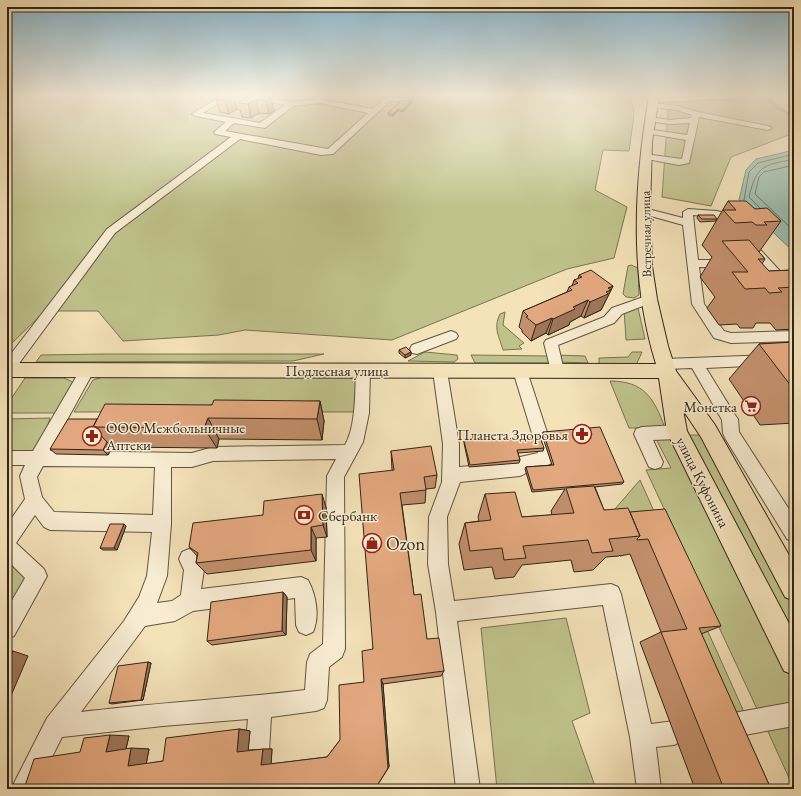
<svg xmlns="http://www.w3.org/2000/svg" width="801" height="796" font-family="'EB Garamond',serif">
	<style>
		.green { fill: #c0c28c; stroke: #787452 }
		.water { fill: #9cbeaf; stroke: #718173 }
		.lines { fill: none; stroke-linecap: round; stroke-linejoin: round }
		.shore { stroke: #667264; stroke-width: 1 }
		.stream { stroke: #718173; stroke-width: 2 }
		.minor-casing { stroke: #615441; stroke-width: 2 }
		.major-casing { stroke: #302519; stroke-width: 2 }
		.minor { fill: #f8ecd2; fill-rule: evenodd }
		.major { fill: #f4e2b9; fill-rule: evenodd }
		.wall { fill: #c3906d; stroke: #302519 }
		.shaded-wall { fill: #9f7659; stroke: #302519 }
		.building { fill: #e3a87f; stroke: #302519 }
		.labels { text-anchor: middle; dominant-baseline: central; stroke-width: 3; stroke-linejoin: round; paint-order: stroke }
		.far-street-label { font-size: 13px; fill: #302519; stroke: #f8ecd2 }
		.street-label { font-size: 15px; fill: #302519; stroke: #f8ecd2 }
		.poi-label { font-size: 15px; fill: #302519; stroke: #f8ecd2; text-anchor: end }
		.near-poi-label { font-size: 18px; fill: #302519; stroke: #f8ecd2; text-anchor: start }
	</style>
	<rect width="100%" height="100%" fill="#f4e2b9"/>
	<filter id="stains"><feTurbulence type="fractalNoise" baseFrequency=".005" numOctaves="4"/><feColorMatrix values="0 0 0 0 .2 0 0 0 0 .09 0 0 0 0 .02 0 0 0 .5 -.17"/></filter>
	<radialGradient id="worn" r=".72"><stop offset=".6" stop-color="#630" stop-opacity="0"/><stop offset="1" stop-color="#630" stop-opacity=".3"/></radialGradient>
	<path class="green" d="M7,96H631L634,115L629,151L603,150L595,190L627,207L614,258L567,269L392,340L245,330L219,335L123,341L98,311H45L10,345H7Z
		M669,96H765L794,117V133L731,157L711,206L662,197Z
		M631,265L638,268L639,295L634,298L626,297L623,294L628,266Z
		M638,308L645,339L626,340L624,309Z
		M505,312L503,325L524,343L519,346L522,349L503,350C499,336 493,328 500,314Z
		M425,352L457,355L458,359L454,362L408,361Z
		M632,352H642L637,363L634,366L599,367V358L628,357Z
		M103,354H324L293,361L36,362L41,355Z
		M471,355L549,356L550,363H475Z
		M557,355L585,356L588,363L559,362Z
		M103,377H347L356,380L357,412H74L93,380Z
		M25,378H64L73,382L72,387L57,413H7V405Z
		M610,381C644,381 654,398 665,428H629Z
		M50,418L46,432L33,452L7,456V419Z
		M688,435H701L794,604V637Z
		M670,436L794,678V706L757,709L646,470L671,468L655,437Z
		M640,480L744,712L708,717L695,636L608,517Z
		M7,562L28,580L7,617Z
		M566,618L590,713L572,721L596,789H497L481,628Z
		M794,721V789L765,725Z"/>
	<path class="water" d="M794,150V252L739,200L746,170L756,159Z"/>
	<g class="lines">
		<path class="shore" d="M794,165L764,172L759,177L755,194L794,231
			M744,200L749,172L758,163L794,154
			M760,208L749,197C757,164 763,166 794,159"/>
		<path class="stream" d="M763,97L778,108L794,116"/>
		<defs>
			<path id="minor" d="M221,96H234L227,98L203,113L260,123L285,105L245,98L242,96H255L291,102L320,99L372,109L389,96L408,99L412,101L408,103L391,100L333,154L321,155L240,139L115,233L12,373L7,374V359L107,229L231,137L215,134L214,132L226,122L196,116L192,114ZM320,103L368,113L328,149L225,131L234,123L265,128L293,106Z
				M706,96H743L739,98L662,102L658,100L662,98Z
				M650,103L678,106L698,112L768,126L772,128L768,130L699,117L689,163L679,165L647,159L643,156L644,154L682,159L686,140L646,133V129L687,135L690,123L670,124L648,121V117L670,120L691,118L692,115L677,110L650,107Z
				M644,208L683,218V212L688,209L717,211L721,212L733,224L734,226L733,228H725L714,217L693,215L698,260H729L733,262L735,264L733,266L729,268L699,267L704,304L724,331L731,333L794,331V341L731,343L714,338L692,304L683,225L640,213L639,211L640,209Z
				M751,243L755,244L794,286V298L790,297L747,248L745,246Z
				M649,295L653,296L655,299L653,302L622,314L614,323L558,345L564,371L562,375L557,376L552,375L544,343L546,340L604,317L612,308Z
				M451,331L456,333L458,336L456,339L417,354L412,353L410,349L412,345Z
				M794,354V364L706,368L735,415L738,419L739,432L794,517V542L787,539L725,438L723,433L722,420L692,368L665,369L660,368L658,364L660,360L665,359Z
				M88,364L93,365L95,369L50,451L192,453L213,447L345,445C356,426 355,393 356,371L358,367L363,366L368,367L370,371L369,413L363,442L344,477L345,649L342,657L329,667L327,700L324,708L316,711L271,717L269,751L265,759L257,763L249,759L245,751L248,719L163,726L62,737L36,789H11L47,718L124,621L139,597L147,576L152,532L50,530L44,527L35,515L16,543L44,569L47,576L14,636L7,639V609L25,578L7,560V525L25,499L20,476L25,465H7V451H33L83,365ZM336,459L327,476L323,644L310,654L307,662L305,690C231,699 155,703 81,712L145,626L175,621L193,611L295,598L296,625L299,632L306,635L313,632C320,616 316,595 308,580L301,577L201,589L204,570L196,552L189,549L182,552L179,559L184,570L181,595L172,601L157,603L167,576L171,524V467H192L213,461ZM43,466L155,467L153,515L54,512L42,497L37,477Z
				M440,366L445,367L447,371L459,444V467L516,462L520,457L538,453L513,371L515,367L520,366L525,367L527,371L555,457C548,472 540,463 530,469C526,472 526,474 520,476L460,482L447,517L448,564L454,601L611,584L618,587L621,594L651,724L674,721L682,725L686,733L682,741L674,745L656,747L661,789H637L630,737L603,605L457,621L480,789H456L436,612L428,564L429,517L442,482L443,444L433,371L435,367Z
				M677,425L683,427L685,432L683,437L677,439L653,440L663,462L661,467L655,469L649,467L634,434L636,429L642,427Z
				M794,702V726L722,739L714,735L710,727L714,719L722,715Z"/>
			<path id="major" d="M649,96H659L652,142L650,211L652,266L657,299L668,346L676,371L715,425L794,564V601L785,597L701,437L683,410L687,431L794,633V675L784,671L667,432L659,378L7,377V363L656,364C629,277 634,184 649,96Z"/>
		</defs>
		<use href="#minor" class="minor-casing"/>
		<use href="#major" class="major-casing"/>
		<use href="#minor" class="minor"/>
		<use href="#major" class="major"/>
	</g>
	<path class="wall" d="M215,96H269L274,111L269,114L259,113L251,118L242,117L240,110H239L238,109H237L229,114L220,112Z
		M411,101V104L403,112L398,111L393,116L388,115V113Z
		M728,201L755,209L781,221L759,252L765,259L762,264L769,271L794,270V329L776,330L770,323H756L753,328H740L737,324L719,325L707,308L715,297L700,277L712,257L702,245Z
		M698,215L717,219L716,221L700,222L697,218Z
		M579,275L613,286L601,310L584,318L581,316L570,322L569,325L548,335L546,333L531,341L522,332V330L519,327L523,311L567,292L569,287L572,286L574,280L578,279Z
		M794,342V423L760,425L729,379L759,344Z
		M399,350L411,355L405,358L399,353Z
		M320,401L324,421L322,440L219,439L217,448L112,447L108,455L56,454L50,449L97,419L212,405Z
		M543,432L624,482L622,484L595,487L604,510L630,512L721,626L701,634L771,789H695L640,642L661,632L630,554L620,556V555L619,556L606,557L593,570L574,572L571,560L522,565L514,577L495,579L492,567L464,570L459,544L465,523L479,521L478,517L485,494L522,517L552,515L551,511L565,489L532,492L525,469L526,467L552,465L542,435Z
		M464,441L544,448L543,451L518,453L520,460L519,463L469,467L464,443Z
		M391,451L437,475L435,488L426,489L425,503L402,505L414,595L427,639L444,671L441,676L383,684L389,767L24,789L80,752L129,736L126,749H149L146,764L163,761L239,729L250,731L248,750L272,749L271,764L327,757L340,740L364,682L373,649L392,470Z
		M326,507L327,537L316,538V561L207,574L196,563L197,556L189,547L263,515Z
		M124,524L126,526L117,550H103L100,548Z
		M283,592L287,597L286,635L212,645L207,641Z
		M148,662L151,663L143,700L112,704L109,703Z"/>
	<path class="shaded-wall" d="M233,96L237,109L229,114L225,100Z
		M261,96H269L270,98L271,97L274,111L269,114L266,101Z
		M256,99L259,113L251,118L248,104Z
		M411,101V104L403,112V110Z
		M398,109V111L393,116V114Z
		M613,286L601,310L584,318L590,302L608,288Z
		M588,300L581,316L570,322L569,325L548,335L553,319L573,307Z
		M552,318L546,333L531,341L536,325Z
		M411,352V355L405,358V355Z
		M320,401L324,421L322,440L317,419Z
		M208,418L219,439L217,448L204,428Z
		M107,442L112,447L108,455L103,450Z
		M322,494L326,507L327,537L323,525Z
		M124,524L126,526L117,550L114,548Z
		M311,527L316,538V561L311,550Z
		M283,592L287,597L286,635L282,631Z
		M13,651L28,656L7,705V664Z
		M148,662L151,663L143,700H141Z
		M381,679L383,684L389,767L375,789Z
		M239,729L250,731L248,752H237Z
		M110,735L129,736L125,752H106Z
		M131,748L149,749L146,765L128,766Z
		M263,749H272L271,765H261Z"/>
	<path class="building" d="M221,96H233L225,100L216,99Z
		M236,96H262L271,97L266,101L256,99L248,104L239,103L247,97H235L237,96Z
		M402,100L411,101L403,110L398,109L393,114L388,113Z
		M728,201H746L755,209L767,208L781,221L764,222L767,225H756L752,222L735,223L723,210H736Z
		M698,215H714L717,219H702Z
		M749,240L765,259H758L769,271L794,270V287L778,288L782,292L769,293L765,288L745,289L732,272H748L722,241Z
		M591,270L613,286L608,288L611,290L606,292L608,294L590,302L588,300L573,307L575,309L553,319L552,318L536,325L526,317L528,316L523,311L572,290L569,287L578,283L574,280L582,277L579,275Z
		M794,342V390L759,344Z
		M406,347L411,352L405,355L399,350Z
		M214,400L320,401L317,419L208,418L204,428L93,427L105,404L212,405Z
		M68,419H97L93,427L107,442L103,450L50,449Z
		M600,427L624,482L533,490L526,467L554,465L543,432Z
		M540,437L544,448L517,450L520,460L470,465L464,441Z
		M431,446L437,475L424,477L426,490L400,493L414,595L421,594L427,639L439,638L444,671L381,679L388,768L375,789H24L34,759L80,752L84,738L110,735L106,752L131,748L128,766L163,761L166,738L239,729L237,752L263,749L261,765L327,757L340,740L339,685L364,682L362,651L373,649L359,474L394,470L391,451Z
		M594,486L604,510L628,508L640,536L609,539L613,551L592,553L588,540L523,546L526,558L504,560L502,548L470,551L465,523L491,520L485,494L515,492L522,517L574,513L566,488Z
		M322,494L323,525L311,527V550L196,563L198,553L189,547L193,523L263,515L264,501Z
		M665,509L721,626L699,628L771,789H724L661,632L687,629L648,539L637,540V539L640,536L630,512Z
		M110,524H124L114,548H100Z
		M283,592L282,631L207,641L211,602Z
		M7,651H13L7,664Z
		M148,662L141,700L109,703L118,666Z"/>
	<linearGradient id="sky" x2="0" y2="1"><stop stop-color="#89b8d1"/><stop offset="0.46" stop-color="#faf2e0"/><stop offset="1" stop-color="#faf2e0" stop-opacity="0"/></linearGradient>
	<rect width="801" height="207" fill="url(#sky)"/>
	<defs>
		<symbol id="supermarket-ring" viewBox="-11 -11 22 22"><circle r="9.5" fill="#f8ecd2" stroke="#8f2418" stroke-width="1.5"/><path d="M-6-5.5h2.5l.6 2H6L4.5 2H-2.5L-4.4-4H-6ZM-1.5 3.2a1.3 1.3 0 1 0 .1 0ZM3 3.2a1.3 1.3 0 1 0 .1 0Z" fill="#8f2418"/></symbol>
		<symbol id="pharmacy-ring" viewBox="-11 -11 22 22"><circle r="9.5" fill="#f8ecd2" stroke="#8f2418" stroke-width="1.5"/><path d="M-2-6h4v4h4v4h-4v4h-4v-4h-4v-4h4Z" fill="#8f2418"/></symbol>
		<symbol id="bank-ring" viewBox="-11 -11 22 22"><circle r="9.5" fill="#f8ecd2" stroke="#8f2418" stroke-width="1.5"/><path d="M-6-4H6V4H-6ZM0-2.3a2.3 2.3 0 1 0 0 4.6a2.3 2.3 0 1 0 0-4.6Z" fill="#8f2418"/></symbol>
		<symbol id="shop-ring" viewBox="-11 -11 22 22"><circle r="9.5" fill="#f8ecd2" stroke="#8f2418" stroke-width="1.5"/><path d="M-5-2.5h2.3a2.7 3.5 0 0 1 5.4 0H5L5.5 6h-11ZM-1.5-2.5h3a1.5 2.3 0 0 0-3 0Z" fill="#8f2418"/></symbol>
	</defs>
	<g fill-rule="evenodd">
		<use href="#supermarket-ring" x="740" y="395" width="22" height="22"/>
		<use href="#pharmacy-ring" x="571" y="423" width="22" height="22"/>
		<use href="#pharmacy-ring" x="81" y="425" width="22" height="22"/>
		<use href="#bank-ring" x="293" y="504" width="22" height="22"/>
		<use href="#shop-ring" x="361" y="532" width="22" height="22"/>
	</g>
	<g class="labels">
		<g class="far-street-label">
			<text transform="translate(646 234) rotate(-91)">Встречная улица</text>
		</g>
		<g class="street-label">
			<text x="337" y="370">Подлесная улица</text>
			<text transform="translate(703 482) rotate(63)">улица Куфонина</text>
		</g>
		<g class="poi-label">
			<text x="737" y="406">Монетка</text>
			<text x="106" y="427" text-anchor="start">ООО Межбольничные<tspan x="106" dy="17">Аптеки</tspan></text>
			<text x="568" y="434">Планета Здоровья</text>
			<text x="318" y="515" text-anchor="start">Сбербанк</text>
		</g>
		<g class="near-poi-label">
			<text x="386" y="543">Ozon</text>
		</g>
	</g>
	<rect width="801" height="796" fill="none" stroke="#f4e2b9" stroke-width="24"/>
	<rect x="8" y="8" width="785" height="780" fill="none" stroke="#302519" stroke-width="2"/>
	<rect x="12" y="12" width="777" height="772" fill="none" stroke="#302519"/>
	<rect width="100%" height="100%" filter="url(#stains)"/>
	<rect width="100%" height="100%" fill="url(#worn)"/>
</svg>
